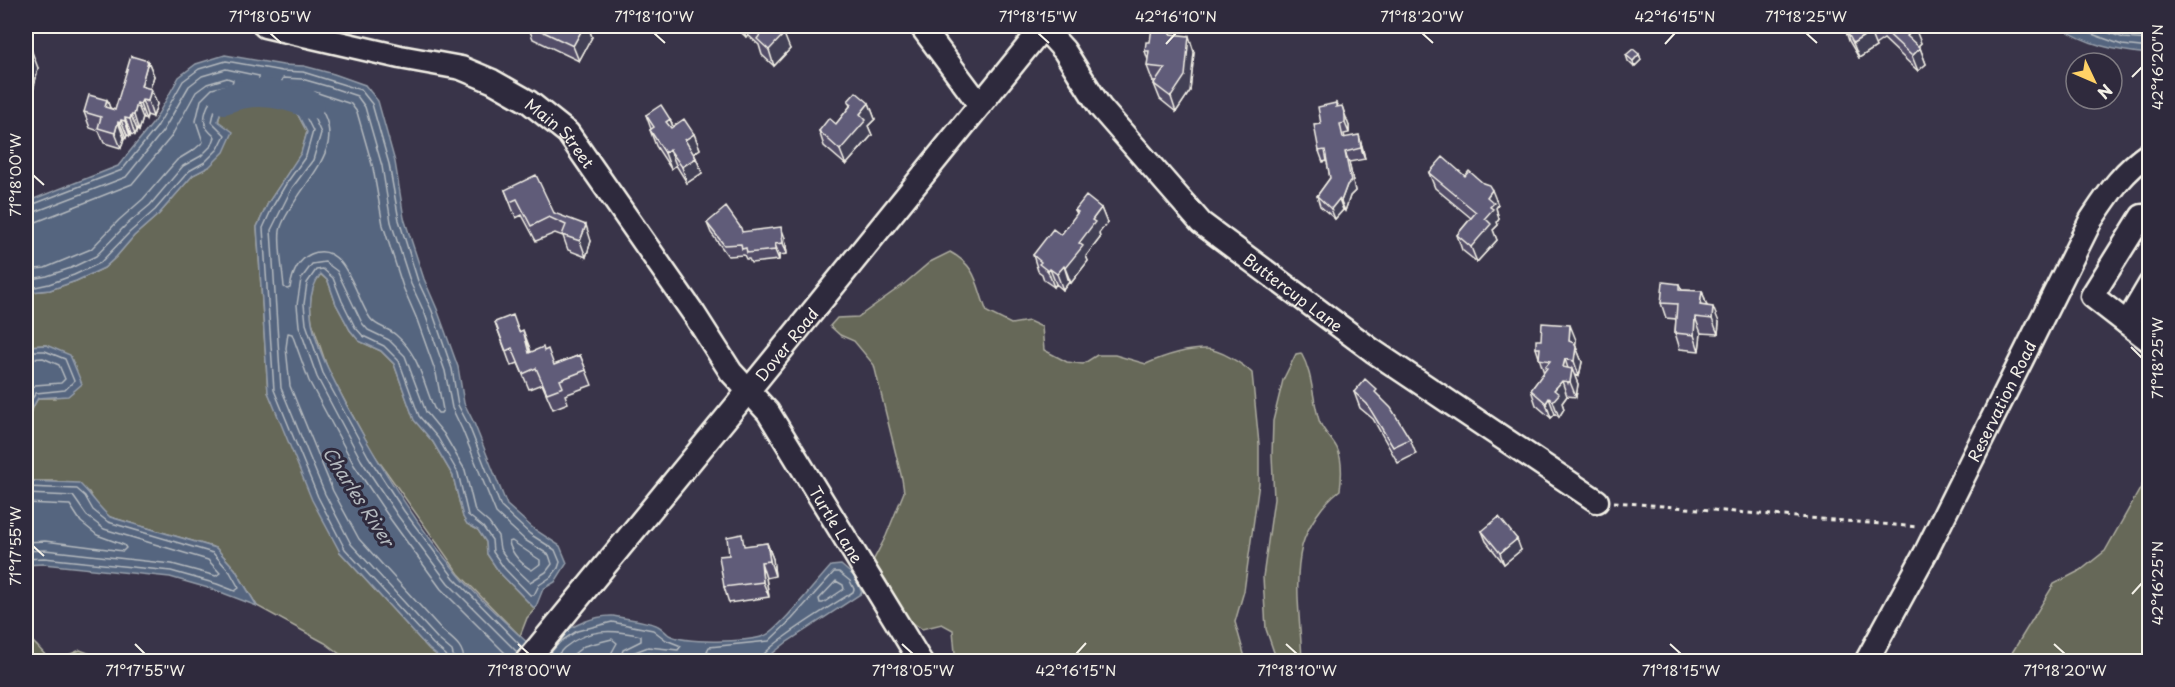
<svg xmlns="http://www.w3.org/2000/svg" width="2175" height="687" font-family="'Playpen Sans',sans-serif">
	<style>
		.green { fill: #666859; stroke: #adaca0; stroke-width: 1.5 }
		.water { fill: #55657f; stroke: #959da9; stroke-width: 1.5 }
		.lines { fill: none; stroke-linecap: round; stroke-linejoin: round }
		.shore { stroke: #b4b9be; stroke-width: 1.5 }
		.river { stroke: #55657f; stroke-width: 28 }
		.minor-casing { stroke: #f4f1e8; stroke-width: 27 }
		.path { stroke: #f4f1e8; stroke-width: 3; stroke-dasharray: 4.5 4.5; stroke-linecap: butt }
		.minor { stroke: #2f2a3d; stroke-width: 22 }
		.wall { fill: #534e68; stroke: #f4f1e8; stroke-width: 1.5 }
		.shaded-wall { fill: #434055; stroke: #f4f1e8; stroke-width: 1.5 }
		.building { fill: #605b79; stroke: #f4f1e8; stroke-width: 1.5 }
		.ticks { fill: none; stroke: #f4f1e8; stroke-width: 2 }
		.labels { text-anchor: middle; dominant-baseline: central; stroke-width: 6; stroke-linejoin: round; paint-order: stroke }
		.street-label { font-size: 16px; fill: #f4f1e8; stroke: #2f2a3d }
		.water-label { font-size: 18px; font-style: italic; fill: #b4b9be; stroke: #2f2a3d }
		.neatline { fill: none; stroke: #f4f1e8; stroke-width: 2 }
		.ticks-label { font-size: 15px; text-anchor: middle; fill: #f4f1e8 }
	</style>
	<rect width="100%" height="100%" fill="#393449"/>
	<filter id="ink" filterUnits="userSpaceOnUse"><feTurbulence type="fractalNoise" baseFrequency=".0167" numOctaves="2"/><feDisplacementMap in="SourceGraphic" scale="12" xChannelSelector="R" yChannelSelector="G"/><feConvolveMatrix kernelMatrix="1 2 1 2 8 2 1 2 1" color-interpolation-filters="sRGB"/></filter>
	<g filter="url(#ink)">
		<path class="green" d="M268,90L298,115L307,132L301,154L268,203L257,227L268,392L340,552L429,649L445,661H349L325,643L257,606L235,569L216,548L110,517L97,506L89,492L56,481H26C26,452 22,424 38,398H55L46,345L26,346V296L31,292L50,290L76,281L104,268L116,257L134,236L159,214L193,175L209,167L221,109L239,106Z
			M950,252C978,267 976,285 987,312L1011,324L1029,321L1042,327L1044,350L1067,362L1083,364L1097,355H1115L1146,364C1164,356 1186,349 1206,349C1219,349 1243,364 1252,373L1259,444V483L1244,591L1235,622L1246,661L960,662L955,653L953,630L942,624L922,629L907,619L886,580L873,561L886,536L904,492L902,479L874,365L854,341L840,335L830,326L837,318L858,317L904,284L930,262Z
			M320,274L328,281L336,304L350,330L359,341L381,351L394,364L414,419L433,442L453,476L463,517L467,524L478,530L486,542L487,554L499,572L535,609L527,618L520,636L459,574L373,453L328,370L312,322L310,304L313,284Z
			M1301,353C1313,374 1312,397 1319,420C1322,431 1332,438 1337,448C1343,461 1342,476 1340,490C1323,503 1308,525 1302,546C1293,582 1301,625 1302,661H1277L1266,629L1263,577L1274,499L1272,455L1273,421L1283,380L1296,354Z
			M2149,473V661H2007L2054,584L2081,570L2105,551Z
			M26,637C36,642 42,653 51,661H26Z
			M80,650L109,661H54Z"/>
		<path class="water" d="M2060,26H2149V54C2119,51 2084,45 2060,26Z
			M225,55L283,65L304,66L334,74L365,85L378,101L395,162L404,218L424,279L437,309L458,367L464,403L474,423L507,505L534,529L560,546L567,563L555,582L543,589L535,609L499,572L487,554L486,542L478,530L467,524L463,517L453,476L433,442L414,420L394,364L381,351L359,341L350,330L336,304L328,281L321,274C310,287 309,305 312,322C317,351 334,380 347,406C379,465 415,523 458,574C480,601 508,624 533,648C558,637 584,615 613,616C619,617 654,623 658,626C662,628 665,632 669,635C686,644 746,642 764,636C778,631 818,580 831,566L841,565L855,577L862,593L787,642L763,661H736L648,653L628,662H445L429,649L340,552L312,500L268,392L257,227L268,203L301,153L307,132L298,115L268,90L239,106L221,110L218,121L233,132L224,152L209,167L193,175L159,214L134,236L116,257L104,268L76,281L50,290L31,292L26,296V202L118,166L153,123L179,77L196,64Z
			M46,345L70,355L82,384L68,396L38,398L31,410L26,430V346Z
			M26,481L79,483C91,494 97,506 110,517L216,548L235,569L257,606L215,590L170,577L43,564L26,565Z"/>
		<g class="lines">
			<path class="shore" d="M2070,26L2122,45L2150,48
				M2089,26L2124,38L2150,40
				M315,92L351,104L357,112L373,168L383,225L403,287L416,317L436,373L443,410L441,413H438L434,408C422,380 420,356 396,335C388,328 376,327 370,318C356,299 345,239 311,254C298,260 292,275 290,288L287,289L284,287C283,273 278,244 280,231C281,223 288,213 292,206C315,168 351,139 311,96L312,93Z
				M26,207L122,170L157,127L183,81L199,69L226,61L282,71L303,72L361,90L372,104L389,164L399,220L418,281L432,311L452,369L458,405L469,426L501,507L530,534L555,550L560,562L558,568L551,577L539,585L534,595H530L504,568L493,552L492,540L483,527L468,515L458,473L438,438L419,416L399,361L384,346L363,336L355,327L342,301L333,278L323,269L316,270L307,283L304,304L306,324L323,373L368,456L404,511L454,578L522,647
				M26,214L32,213L126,177L163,131L189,86L202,76L226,69L259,76V80C251,85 243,91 234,93C228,95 221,95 216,97C207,101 202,118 206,127C208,131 212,134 215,137L212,145L201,156L183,166L150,205L125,226L96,256L71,268L47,276L26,280
				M26,223L36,222L132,184L171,137L196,92L207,84L227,78L233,80L232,84L212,89L201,100L196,121L203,142L195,149L177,160L143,199L119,220L91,249L45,268L26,270
				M26,289L49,284L74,275L100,263L130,232L155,210L189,171L205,162L218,149L225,135L212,122L215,109L218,105L237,100L268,84L303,111L313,131L306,156L286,184L273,206L263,228L274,390L318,497L345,549L433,644L446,655L448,662
				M26,351H45L65,359L74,381L65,390L36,393L26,407
				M26,359L43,358L59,365L65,379L61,383L35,385L26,393
				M26,487L77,489L85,496L93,510L108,522L213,553L230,572L239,588L235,591L217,584L171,571L44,558L26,559
				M26,494L73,496L87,516L104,529L208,560L220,573L216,576L172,564L45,550L26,551
				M26,503L70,505L81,522L97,535L124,545L126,548L123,551L45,541L26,542
				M512,541L540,560V564L532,570C522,565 511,553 509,542Z
				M836,581L843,585L844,589L823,603H820L819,599Z
				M552,651L560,642L577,631L612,622L653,630L666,640L681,646L678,650L648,647L630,654L627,662
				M455,662L452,651L438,639L351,544L325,494L281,388L271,230L292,188L313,160L321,133L309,107L281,83L283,78L302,79L330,87L357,96L365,107L382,166L391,222L411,284L425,314L445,371L452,408L462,429L496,513L525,540L549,555L552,564L546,572L530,582L510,563L500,549L498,536L489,523L475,511L465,470L444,434L426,412L405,356L389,340L368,330L362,323L337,271L325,262L312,264L301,279L297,305L299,326L317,377L361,460L398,516L448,583L517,652
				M464,662C464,647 455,641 444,632L359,539L333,491L290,386L286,348L288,333L292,334L309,381L354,465L391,520L441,589L513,661
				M550,662C556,658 559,653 564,648C588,628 613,629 641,636V641L623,650L619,662
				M564,662L584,646L612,639L617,643L612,652L610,662
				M714,662L713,656L707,651L709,647L769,641L792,619L834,572H839L850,581L854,589L853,592C837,602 760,648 759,662"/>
			<path class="river" d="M224,100C254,88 282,92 310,105"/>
			<defs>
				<g id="minor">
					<path id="s1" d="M265,26L400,57L461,68L492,81L529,102L568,133L694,314L731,372L768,412L921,662"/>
					<path d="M921,26L980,105"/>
					<path id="s2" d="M1043,27L1064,50L1100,107L1201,223L1373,351L1597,501"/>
					<path d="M2150,220L2142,216L2092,296L2150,341"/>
					<path d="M2127,323L2150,284"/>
					<path id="s3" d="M526,662L749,390L1044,26"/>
					<path id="s4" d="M1866,662L1926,552L2091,220C2109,193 2122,172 2150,153"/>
				</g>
			</defs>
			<use href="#minor" class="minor-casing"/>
			<path class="path" d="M1614,502L1918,527"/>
			<use href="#minor" class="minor"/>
		</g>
		<path class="wall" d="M528,26H588L592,37L579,61L533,39Z
			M734,26H777L790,49L774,66L762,55L759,45L748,35L746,37Z
			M1844,26H1913L1921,43L1918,46L1920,48L1926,64L1918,71L1884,39L1875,45L1876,47L1859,58L1849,41Z
			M1172,35L1194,52L1190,91L1176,112L1160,99L1154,84L1155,82H1153L1147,66L1148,60L1145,51L1150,42Z
			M26,51L38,68L31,100L26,98Z
			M1639,54L1641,60L1634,67L1628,61L1626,55Z
			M148,61L154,76L150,88L157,104L153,117L147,115L146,120L143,118L139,131L137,130L135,135L131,134L130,136L127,135L126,138H124L121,148L104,143L99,131L90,128L84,112L107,100L110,108L115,110Z
			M848,101L869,103L875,119L868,126L872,135L846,165L824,146L819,131L836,124L850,106Z
			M1336,103L1349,126V133L1344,134L1345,138L1362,146L1365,159L1349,162L1355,191L1350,196L1345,211L1343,210L1335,219L1320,206L1317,196L1330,178L1327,161L1323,162L1319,151Z
			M646,115L670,119L673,127L694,134L700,149L694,153L702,173L687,183L676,165L671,169L656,146L650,130L651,129Z
			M1429,173L1498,205L1496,208L1499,219L1497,222L1498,225L1493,230L1497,240L1477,262L1462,250L1457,235L1471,218L1435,188Z
			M505,190L554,213L591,241L586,257L568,250L563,236L555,233L536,241L522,215L516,218Z
			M1101,208L1107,223L1099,233L1100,238L1086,256L1088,261L1071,283L1069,282L1063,290L1056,284L1054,287L1044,280L1042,274L1038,271L1033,255L1061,235L1077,214L1075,210Z
			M707,223L743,232L785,238L787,254L779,255V260L751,263L749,259H746L744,255L728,256L711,233Z
			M1679,284L1682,290L1702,291L1707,306L1719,322L1718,334L1701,333L1699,351L1680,349L1675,333L1676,319L1666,318L1661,303Z
			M495,322L519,332L529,346L531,352L544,351L554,365L580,355L592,385L565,395L568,403L553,409L542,384L529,389L518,363L511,366Z
			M1576,340L1575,345L1582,362L1579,376L1574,375L1578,384L1576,397L1567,396L1562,403L1564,409L1559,417L1555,414L1551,418L1536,405L1531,390L1544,373L1536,348Z
			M1354,392L1380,397L1410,439L1416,454L1398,463L1373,419L1360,408Z
			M1482,531L1521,550L1504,564L1486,541Z
			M767,543L773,559L775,576L766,578L769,597L729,603L724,587L729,555L747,546Z"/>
		<path class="shaded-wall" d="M584,26H588L592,37L579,61L573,46Z
			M742,26H745L748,35L746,37Z
			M774,26H777L781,37L784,34L790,49L774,66L769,50Z
			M1915,28L1921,43L1913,51L1907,36Z
			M1870,32L1876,47L1859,58L1853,43Z
			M1189,36L1194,52L1190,91L1176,112L1171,97Z
			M1920,48L1926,64L1918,71L1912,56Z
			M32,52L38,68L31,100L26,86V82Z
			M1639,54L1641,60L1634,67L1633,61Z
			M148,61L154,76L146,101L141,86Z
			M151,89L157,104L153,117L148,101Z
			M107,100L113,116L105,107Z
			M142,100L147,115L146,120L140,104Z
			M137,103L143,118L139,131L134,115Z
			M869,103L875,119L868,126L872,135L846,165L840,150L860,114Z
			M1342,106L1349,126V133L1345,123Z
			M131,115L137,130L135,135L130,119Z
			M125,118L131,134L130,136L125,121Z
			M670,119L676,135L666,122Z
			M121,120L127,135L126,138L120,123Z
			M118,122L124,138L121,148L115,133Z
			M694,134L700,149L690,156L685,140Z
			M1359,135L1362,146L1365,159L1361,148Z
			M670,150L676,165L671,169L665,153Z
			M1345,152L1349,162L1355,191L1350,196L1345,211L1341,201L1347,185Z
			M696,158L702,173L687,183L682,167Z
			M1492,190L1498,205L1496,208L1499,219L1497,222L1498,225L1493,230L1497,240L1477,262L1471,247L1485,218L1487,197Z
			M1339,199L1343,210L1335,219L1331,209Z
			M1101,208L1107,223L1099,233L1100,238L1086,256L1088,261L1071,283L1065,268L1092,220Z
			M586,225L591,241L586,257L580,241Z
			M781,227L785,238L787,254L783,243Z
			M775,244L779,255V260L775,250Z
			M1064,266L1069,282L1063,290L1057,274Z
			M1050,269L1056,284L1054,287L1048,271Z
			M1702,291L1707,307L1700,305Z
			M1713,307L1719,322L1718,334L1712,319Z
			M1695,317L1701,333L1699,351L1694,335Z
			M1570,325L1576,340L1575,355L1576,347L1582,362L1579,376L1574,361L1569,341Z
			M523,330L529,346L534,368L529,353Z
			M1565,359L1570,375L1568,383L1563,367Z
			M1572,369L1578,384L1576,397L1570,382Z
			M1562,381L1567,396L1562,403L1564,409L1559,417L1553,401L1554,390Z
			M1549,398L1555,414L1551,418L1546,403Z
			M1517,539L1521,550L1504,564L1500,553Z
			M767,543L773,559L775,576L770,561Z
			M761,562L766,578L769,597L763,582Z"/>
		<path class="building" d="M531,26H584L573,46Z
			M749,26H776L784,34L769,50L757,39L760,35Z
			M1844,26H1876L1869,29L1870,32L1853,43Z
			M1880,26H1913L1915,28L1907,36L1920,48L1912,56Z
			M1152,27L1170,29V34L1189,36L1185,76L1171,97L1154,84L1165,68L1147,66L1149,51H1145L1146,42H1150Z
			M1633,49L1639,54L1633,61L1626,55Z
			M26,51L32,52L26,82Z
			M131,56L148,61L141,86L151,89L148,101L142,100L140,104L137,103L134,115H131L130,119L125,118V121L121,120L120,123L118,122L115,133L98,128L101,117L84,112L89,95L107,100L105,107L115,110Z
			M856,92L869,103L860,114L866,120L840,150L819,131L829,118L836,124L852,104L848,101Z
			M1336,103V107L1342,106L1345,116V123L1340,124L1343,138L1359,135L1361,148L1345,152L1351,181L1347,185L1341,201L1339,199L1331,209L1317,196L1330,178L1325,150L1319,151L1314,125L1321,124L1318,107Z
			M661,105L670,119L666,122L671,128L684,119L694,134L685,140L696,158L682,167L670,150L665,153L650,130L654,127L646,115Z
			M1443,157L1465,176L1469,171L1483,183L1489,185L1492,190L1487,197L1494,203L1490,207L1493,209L1485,218L1491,224L1471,247L1457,235L1476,212L1429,173Z
			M536,175L554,213L586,225L580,241L562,235L566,225L549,217L531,226L517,199L510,202L505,190Z
			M1086,196L1101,208L1092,220L1095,222L1079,243L1083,246L1065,268L1064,266L1057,274L1050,269L1048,271L1039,264L1041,262L1033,255L1053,229L1061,235L1078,212L1075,210Z
			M726,207L741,228L742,232L781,227L783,243L775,244V250L747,253L746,248L742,249L741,244L724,245L707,223Z
			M1663,282L1679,284V290L1702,291L1700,305L1713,307L1712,319L1695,317L1694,335L1675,333L1677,304L1661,303Z
			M513,315L519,332L523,330L529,353L543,347L544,351L548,349L554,365L580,355L586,370L560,380L563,387L547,393L536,368L523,374L512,348L506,351L495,322Z
			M1542,323L1570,325L1569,341L1574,343L1576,347L1574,361L1565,359L1563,367L1572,369L1570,382L1562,381L1554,390L1559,394L1553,401L1549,398L1546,403L1531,390L1547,368L1545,367L1550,361L1539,359L1540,348H1536V340H1541Z
			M1365,379L1377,390L1375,392L1391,408L1410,439L1393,447L1367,404L1354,392Z
			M1499,517L1517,539L1500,553L1482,531Z
			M742,534L744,546L767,543L770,561L761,562L763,582L724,587L719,556L729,555L727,537Z"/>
	</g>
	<path class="ticks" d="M270,33L281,43M654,33L665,43M1038,33L1049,43M1422,33L1433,43M1806,33L1817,43M1166,44L1176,33M1665,44L1675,33M2132,77L2142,67M33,175L44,185M2131,347L2142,358M33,546L44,556M2132,594L2142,583M135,644L145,654M518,644L529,654M902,644L913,654M1286,644L1297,654M1670,644L1681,654M2054,644L2065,654M1076,654L1086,643"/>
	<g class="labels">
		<g class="street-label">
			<text stroke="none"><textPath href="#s1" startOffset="321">Main Street</textPath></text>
			<text stroke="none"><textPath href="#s2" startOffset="368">Buttercup Lane</textPath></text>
			<text stroke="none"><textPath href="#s3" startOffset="411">Dover Road</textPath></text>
			<text stroke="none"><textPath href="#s4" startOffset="294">Reservation Road</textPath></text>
			<text stroke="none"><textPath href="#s1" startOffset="802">Turtle Lane</textPath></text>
		</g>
		<g class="water-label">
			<text transform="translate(359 496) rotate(57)">Charles River</text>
		</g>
	</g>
	<rect width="2175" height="687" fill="none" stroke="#2f2a3d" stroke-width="66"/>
	<g transform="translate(2094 81) rotate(134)"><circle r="28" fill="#2f2a3d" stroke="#7e7a81" stroke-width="1.5"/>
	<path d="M0-4.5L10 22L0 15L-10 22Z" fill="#ffd166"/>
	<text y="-9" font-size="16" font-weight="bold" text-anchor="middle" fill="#f4f1e8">N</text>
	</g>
	<rect x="33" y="33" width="2109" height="621" class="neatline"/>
	<g class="ticks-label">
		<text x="270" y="22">71°18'05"W</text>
		<text x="654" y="22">71°18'10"W</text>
		<text x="1038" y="22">71°18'15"W</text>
		<text x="1176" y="22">42°16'10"N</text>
		<text x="1422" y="22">71°18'20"W</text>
		<text x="1675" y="22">42°16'15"N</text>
		<text x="1806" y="22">71°18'25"W</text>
		<text transform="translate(2158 67) rotate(-90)" y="5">42°16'20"N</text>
		<text transform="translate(16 175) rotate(-90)" y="5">71°18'00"W</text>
		<text transform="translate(2158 358) rotate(-90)" y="5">71°18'25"W</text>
		<text transform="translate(16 546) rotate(-90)" y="5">71°17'55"W</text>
		<text transform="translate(2158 583) rotate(-90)" y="5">42°16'25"N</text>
		<text x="145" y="676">71°17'55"W</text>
		<text x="529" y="676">71°18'00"W</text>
		<text x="913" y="676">71°18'05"W</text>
		<text x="1076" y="676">42°16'15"N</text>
		<text x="1297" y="676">71°18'10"W</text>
		<text x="1681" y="676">71°18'15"W</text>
		<text x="2065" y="676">71°18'20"W</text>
	</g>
</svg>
